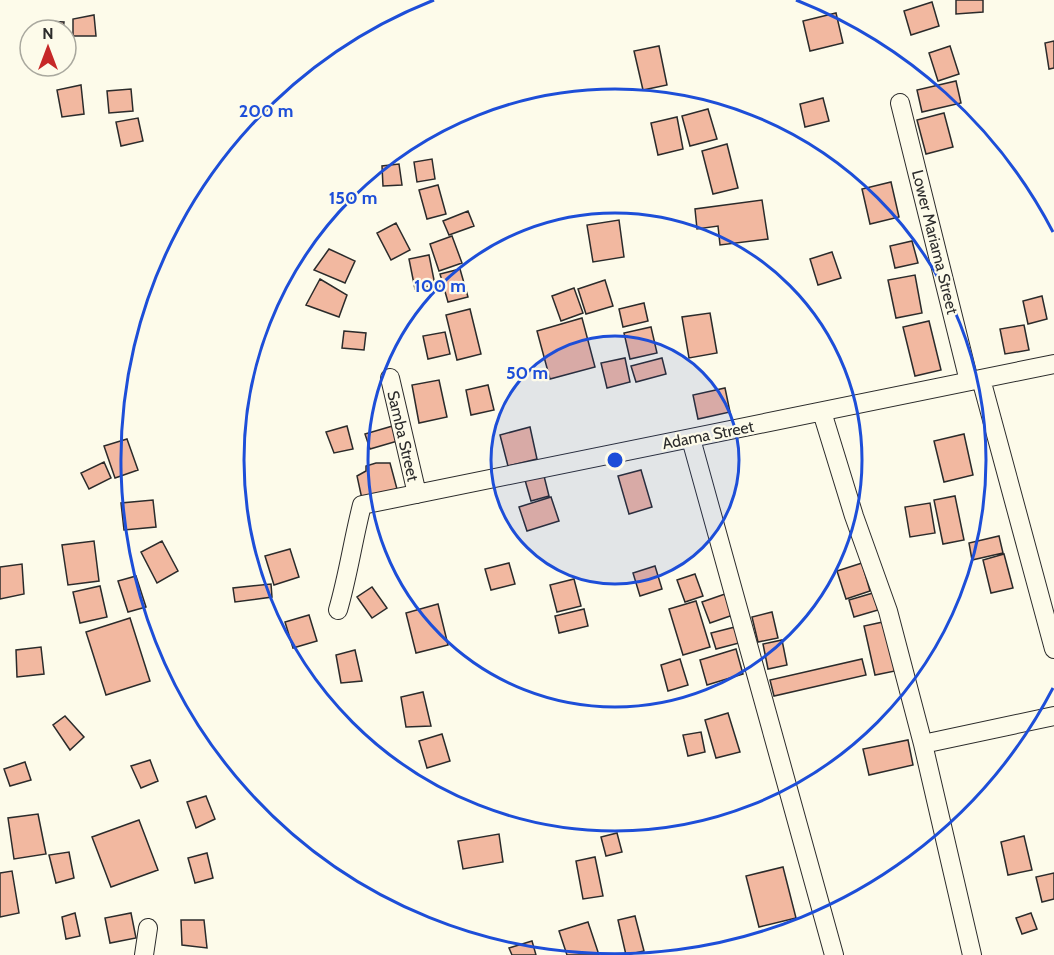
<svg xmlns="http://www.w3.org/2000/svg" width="1054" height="955" font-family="Cabin,sans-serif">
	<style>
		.building { fill: #f2b8a0; stroke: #2b2b2b; stroke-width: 1.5 }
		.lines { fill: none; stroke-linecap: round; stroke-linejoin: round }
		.minor-casing { stroke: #2b2b2b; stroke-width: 20 }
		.minor { stroke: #fdfbea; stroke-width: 18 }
		.ring { fill: none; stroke: #1d4ed8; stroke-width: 3 }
		.labels { text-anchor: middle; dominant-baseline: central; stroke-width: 4.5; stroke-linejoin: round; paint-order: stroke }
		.street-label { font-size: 16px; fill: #2b2b2b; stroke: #fdfbea }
		.centre { fill: #1d4ed8; stroke: #fdfbea; stroke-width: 3 }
		.ring-label { font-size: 18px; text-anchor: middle; font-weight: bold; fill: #1d4ed8; stroke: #fdfbea; stroke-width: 4.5; stroke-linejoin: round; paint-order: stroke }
	</style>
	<rect width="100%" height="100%" fill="#fdfbea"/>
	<path class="building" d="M956,0H983V12L956,14Z
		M932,2L939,26L911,35L904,11Z
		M836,13L843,43L810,51L803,21Z
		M94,15L96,36H73V19Z
		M45,21L64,22L63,30H45Z
		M1054,41V68L1049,69L1045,43Z
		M659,46L667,85L643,90L634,51Z
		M950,46L959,74L938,81L929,53Z
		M956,81L961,103L922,112L917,90Z
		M81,85L84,114L62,117L57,90Z
		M131,89L133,111L109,113L107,91Z
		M823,98L829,121L805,127L800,104Z
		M708,109L717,139L690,146L682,116Z
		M944,113L953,147L926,154L917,120Z
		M677,117L683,149L658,155L651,123Z
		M138,118L143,141L121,146L116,122Z
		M727,144L738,188L713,194L702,151Z
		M432,159L435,179L417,182L414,162Z
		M399,164L402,185L383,186L382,166Z
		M891,182L899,217L870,224L862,189Z
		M438,185L446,214L427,219L419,190Z
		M762,200L768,239L720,245L718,226L697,229L695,209Z
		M468,211L474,226L449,235L443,221Z
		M619,220L624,257L593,262L587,225Z
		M396,223L410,250L391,260L377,233Z
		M452,236L462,263L439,271L430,244Z
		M912,241L918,263L895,268L890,246Z
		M329,249L355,261L345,283L314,270Z
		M832,252L841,278L818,285L810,259Z
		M429,255L435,285L415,289L409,259Z
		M460,269L468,297L448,302L440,274Z
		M915,275L922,313L896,318L888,280Z
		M320,279L347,295L339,317L306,305Z
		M605,280L613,306L586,314L578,289Z
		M574,288L583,313L561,321L552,296Z
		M1042,296L1047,319L1028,324L1023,301Z
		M644,303L648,321L623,327L619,309Z
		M470,309L481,354L457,360L446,315Z
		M710,313L717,353L689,358L682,317Z
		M582,318L595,367L550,379L537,331Z
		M929,321L941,370L915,376L903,327Z
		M1024,325L1029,350L1005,354L1000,329Z
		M651,327L657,353L630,359L624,333Z
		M344,331L366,333L364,350L342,348Z
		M445,332L450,354L428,359L423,336Z
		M625,358L630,382L607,388L601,363Z
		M662,358L666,374L636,382L631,366Z
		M439,380L447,417L419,423L412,385Z
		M488,385L494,410L471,415L466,390Z
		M725,388L730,412L698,419L693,395Z
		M396,425L401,440L370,449L365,434Z
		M347,426L353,449L334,453L326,432Z
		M530,427L537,459L508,466L500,435Z
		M964,434L973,475L944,482L934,441Z
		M127,439L138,470L115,478L104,446Z
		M104,462L111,478L89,489L81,473Z
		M376,463H390L397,489L362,499L357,476L366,471V466Z
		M641,470L652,507L629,514L618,476Z
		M544,476L549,496L531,501L525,480Z
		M955,496L964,540L943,544L934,500Z
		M551,497L559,521L527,531L519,507Z
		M153,500L156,527L124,530L121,503Z
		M930,503L935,533L910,537L905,507Z
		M999,536L1003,553L972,560L969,543Z
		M94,541L99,581L68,585L62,545Z
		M162,541L178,571L157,583L141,552Z
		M290,549L299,577L274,585L265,556Z
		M1004,554L1013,588L991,593L983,560Z
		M509,563L515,584L491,590L485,569Z
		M862,563L870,591L846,599L837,571Z
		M22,564L24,594L0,599V567Z
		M655,566L662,589L640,596L633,573Z
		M695,574L703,596L685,602L677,580Z
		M136,576L146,607L128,612L118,581Z
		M574,579L581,606L557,612L550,585Z
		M271,584L272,597L235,602L233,588Z
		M100,586L107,617L80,623L73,592Z
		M372,587L387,608L372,618L357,597Z
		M873,593L878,610L854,617L849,600Z
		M725,594L733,615L710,623L702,602Z
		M696,601L710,647L683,655L669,609Z
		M438,604L448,645L416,653L406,613Z
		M584,609L588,626L559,633L555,616Z
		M772,612L778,638L758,642L752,617Z
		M309,615L317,641L293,648L285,622Z
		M130,618L150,681L106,695L86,632Z
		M883,622L895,671L875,675L864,626Z
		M735,627L739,643L716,649L711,633Z
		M782,640L787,665L768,669L763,644Z
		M41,647L44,674L17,677L16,650Z
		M736,649L743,674L707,685L700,660Z
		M355,650L362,681L341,683L336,655Z
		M680,659L688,685L668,691L661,665Z
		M862,659L866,675L774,696L770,680Z
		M423,692L431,726L406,727L401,697Z
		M728,713L740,752L716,758L705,720Z
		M65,716L84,737L70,750L53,725Z
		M701,732L705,752L688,756L683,735Z
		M442,734L450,761L427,768L419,741Z
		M908,740L913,765L869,775L863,749Z
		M150,760L158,781L141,788L131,766Z
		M25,762L31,780L10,786L4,769Z
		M206,796L215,819L196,828L187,802Z
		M38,814L46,854L14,859L8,818Z
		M139,820L158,870L111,887L92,837Z
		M617,833L622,852L606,856L601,837Z
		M499,834L503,862L463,869L458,841Z
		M1024,836L1032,870L1008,875L1001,842Z
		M69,852L74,878L56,883L49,855Z
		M207,853L213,878L195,883L188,858Z
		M595,857L603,896L583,899L576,861Z
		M783,867L796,918L759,927L746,876Z
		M12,871L19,913L0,917V873Z
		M1054,873V899L1042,902L1036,877Z
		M75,913L80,936L66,939L62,917Z
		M131,913L136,938L110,943L105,918Z
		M1031,913L1037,929L1022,934L1016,918Z
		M635,916L644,951L626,955L618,920Z
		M181,920H204L207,948L182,945Z
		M588,922L599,955H567L559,931Z
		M532,941L536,955H512L509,948Z"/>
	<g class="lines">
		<defs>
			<path id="minor" d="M900,103L969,381
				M390,378L417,494
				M981,379L1054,649
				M822,412L854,516L888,611L923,744L972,955
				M691,439L834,955
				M338,610C348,576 353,540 362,505L1054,364
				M923,744L1054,716
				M144,955L148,928"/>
		</defs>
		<use href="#minor" class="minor-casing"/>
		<use href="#minor" class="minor"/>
	</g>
	<circle cx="615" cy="460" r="124" fill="#1d4ed8" fill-opacity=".12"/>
	<g class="ring">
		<circle cx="615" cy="460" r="124"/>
		<circle cx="615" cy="460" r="247"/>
		<circle cx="615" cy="460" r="371"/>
		<path d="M1053 688A494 494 0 1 1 434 0M796 0A494 494 0 0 1 1053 232"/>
	</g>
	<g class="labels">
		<g class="street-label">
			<text transform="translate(935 242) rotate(76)">Lower Mariama Street</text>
			<text transform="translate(708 435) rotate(-11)">Adama Street</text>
			<text transform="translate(403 436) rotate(77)">Samba Street</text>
		</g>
	</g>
	<circle cx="615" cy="460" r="9" class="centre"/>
	<g class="ring-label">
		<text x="266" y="117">200 m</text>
		<text x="353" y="204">150 m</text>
		<text x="440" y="292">100 m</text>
		<text x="527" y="379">50 m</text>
	</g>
	<g transform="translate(48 48)"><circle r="28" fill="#fdfbea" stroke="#a9a89e" stroke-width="1.5"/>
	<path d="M0-4.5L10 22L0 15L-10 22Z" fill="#c62828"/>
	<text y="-9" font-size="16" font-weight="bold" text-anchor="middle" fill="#2b2b2b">N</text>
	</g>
</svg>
